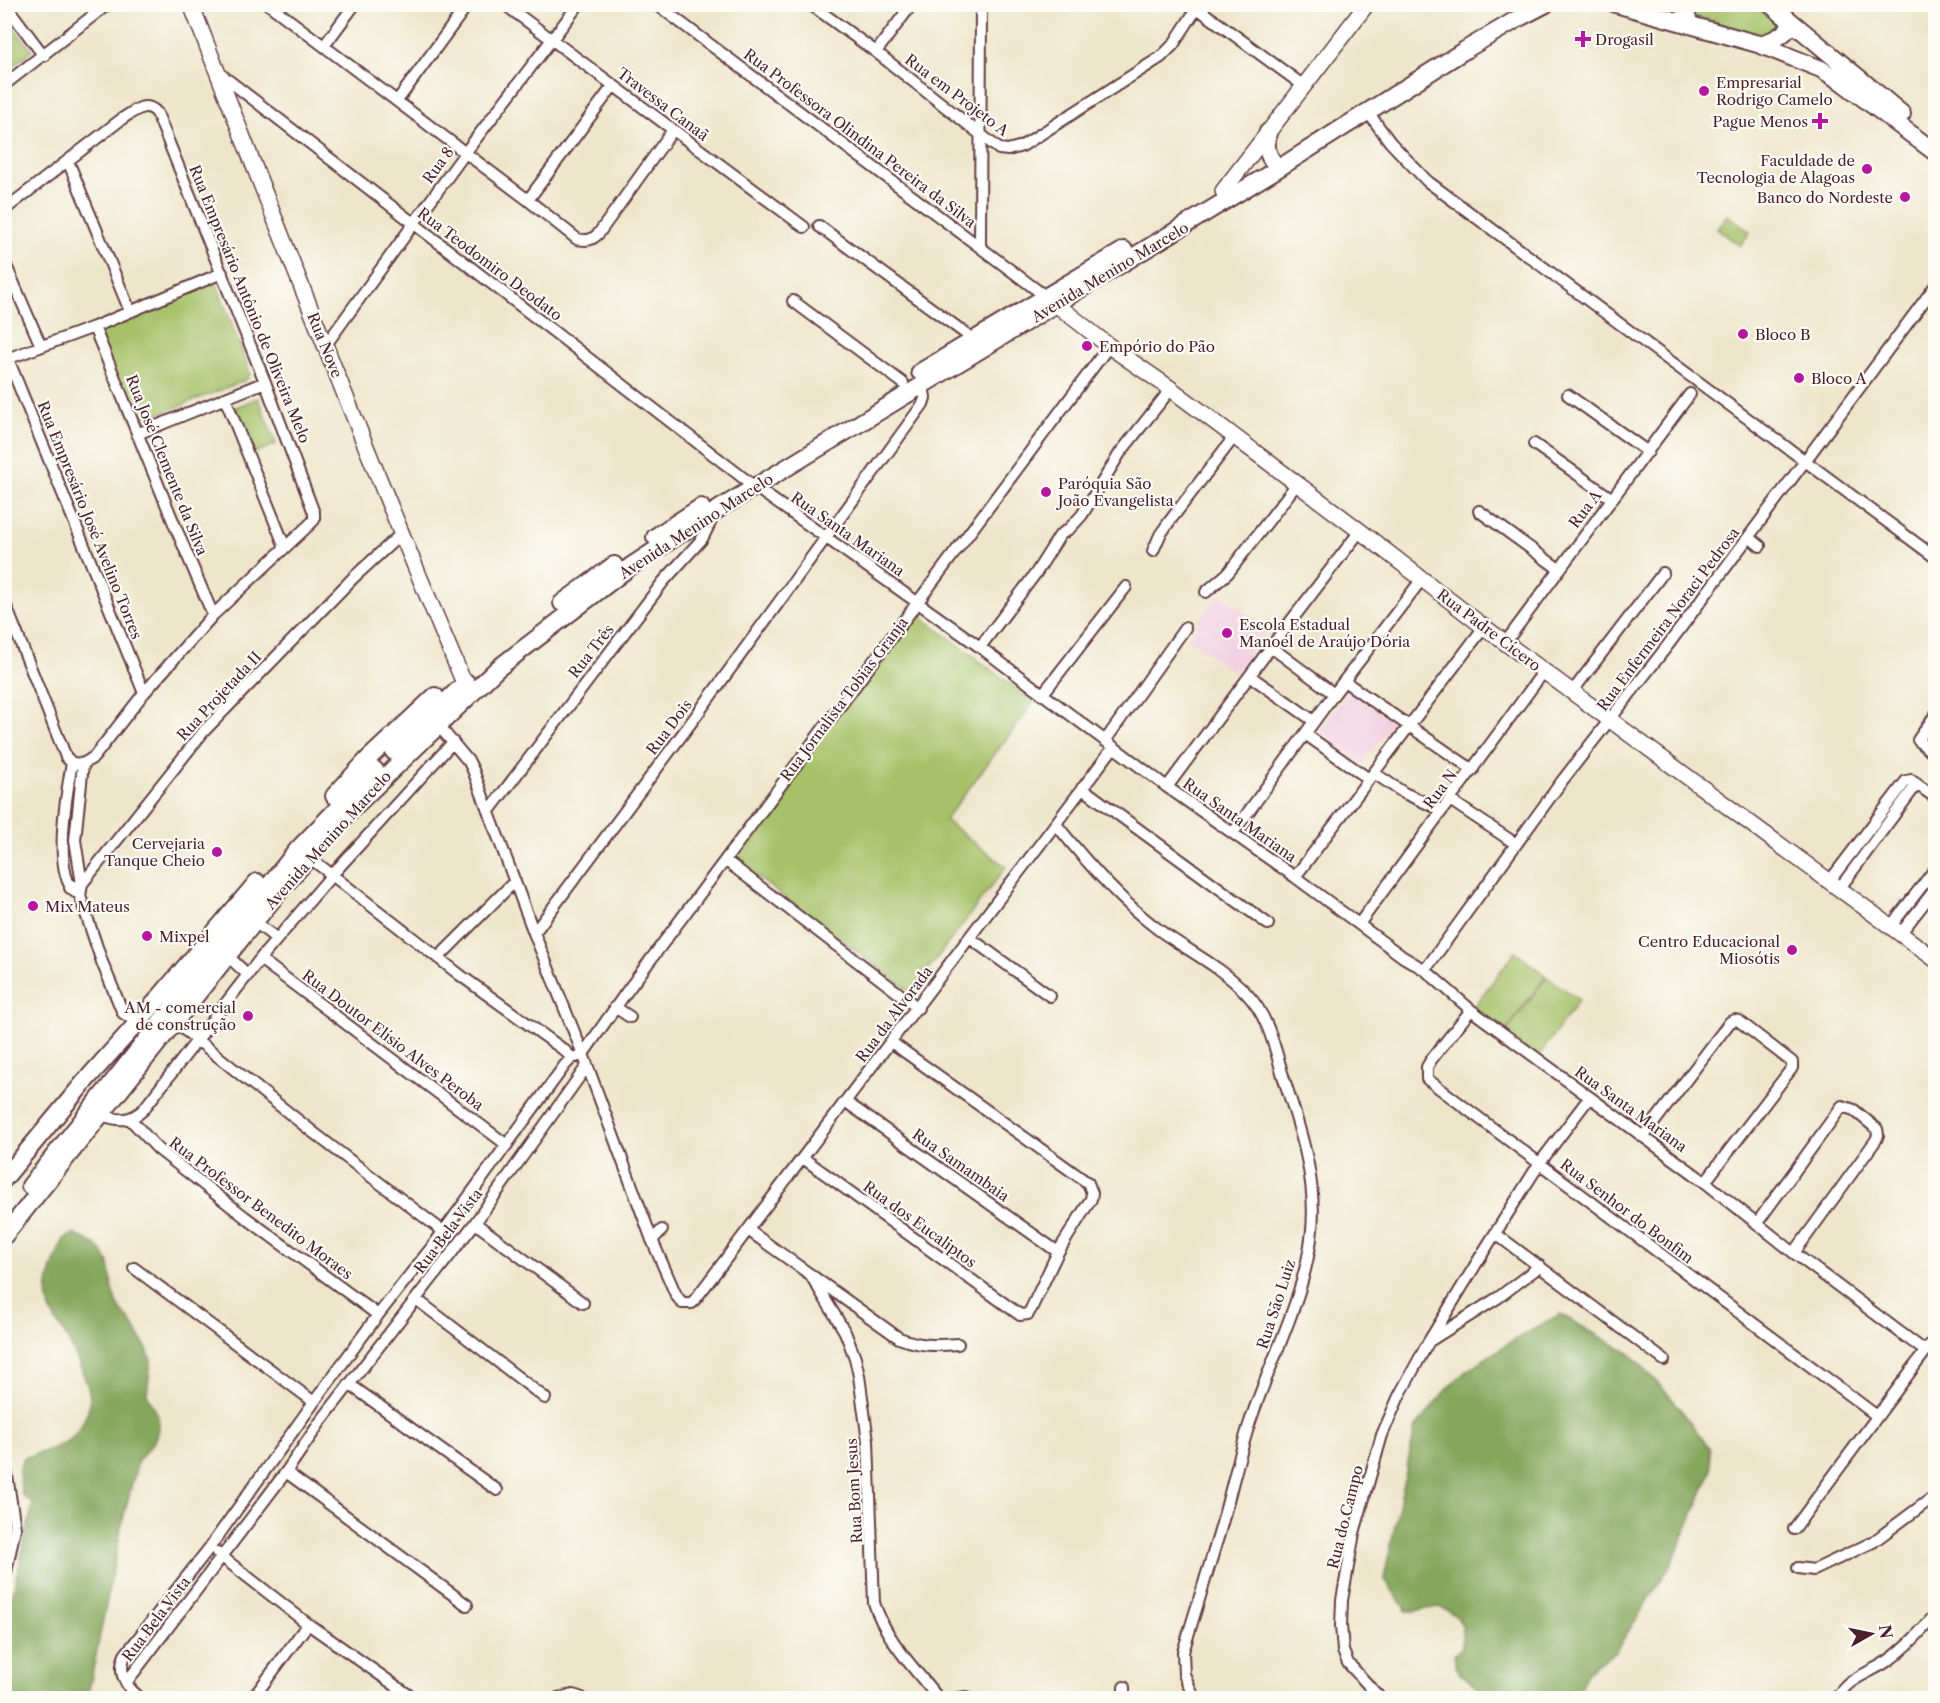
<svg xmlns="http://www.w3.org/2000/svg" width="1940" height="1703" font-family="'Libre Caslon Text',serif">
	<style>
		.built { fill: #f2cfe1 }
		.green { fill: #a6c167; stroke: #787049; stroke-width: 1.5 }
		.forest { fill: #84a75c; stroke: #676344; stroke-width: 1.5 }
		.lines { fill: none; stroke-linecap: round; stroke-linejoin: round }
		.street-casing { stroke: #633d43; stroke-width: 14 }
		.secondary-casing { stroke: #633d43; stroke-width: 18 }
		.primary-casing { stroke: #633d43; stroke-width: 20 }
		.street { stroke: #fff; stroke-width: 10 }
		.secondary { stroke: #fff; stroke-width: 15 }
		.primary { stroke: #fff; stroke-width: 16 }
		.poi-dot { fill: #b5179e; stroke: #fdfcf7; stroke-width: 2 }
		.labels { text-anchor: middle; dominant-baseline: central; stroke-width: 4.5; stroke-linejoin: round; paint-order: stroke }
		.poi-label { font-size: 15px; fill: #4a1f2b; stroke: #fdfcf7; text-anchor: start }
		.street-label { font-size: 15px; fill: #4a1f2b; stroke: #fdfcf7 }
	</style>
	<rect width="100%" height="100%" fill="#fdfcf7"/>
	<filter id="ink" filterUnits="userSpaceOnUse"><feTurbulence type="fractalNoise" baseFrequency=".0167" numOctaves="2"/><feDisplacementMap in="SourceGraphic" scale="12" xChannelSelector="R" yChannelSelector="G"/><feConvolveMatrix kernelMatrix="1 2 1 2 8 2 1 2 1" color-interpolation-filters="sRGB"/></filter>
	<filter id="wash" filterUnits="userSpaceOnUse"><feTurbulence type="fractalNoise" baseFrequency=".008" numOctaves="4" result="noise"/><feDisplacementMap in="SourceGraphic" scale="24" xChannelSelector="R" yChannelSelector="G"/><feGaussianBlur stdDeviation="1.35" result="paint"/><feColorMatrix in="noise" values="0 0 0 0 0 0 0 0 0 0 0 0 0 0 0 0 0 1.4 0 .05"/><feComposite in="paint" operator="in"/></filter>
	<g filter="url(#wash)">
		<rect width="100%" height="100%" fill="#eee6ca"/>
		<path class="built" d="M1219,593L1267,628L1235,673L1187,638Z
			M1350,691L1393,722L1363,764L1319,731Z"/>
		<path class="green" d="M1689,4L1751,5L1783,22L1782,29L1768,38L1695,17Z
			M5,16L32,51L5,72Z
			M1727,215L1750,232L1740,246L1717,228Z
			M212,280L217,285L250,373L246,380L139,422L131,418L96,332Z
			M258,398L276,444L252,454L234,408Z
			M912,610L1034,702L945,820L1006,867L911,992L733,859Z
			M1515,952L1546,976L1504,1033L1472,1009Z
			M1547,977L1579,1000L1537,1058L1505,1034Z"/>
		<path class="forest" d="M74,1234L95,1244L102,1252L109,1263L113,1293L121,1311L129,1319L147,1349L151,1360L147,1394L158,1415L159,1428L154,1441L138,1461L123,1519L88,1695L89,1698H5V1620L7,1618L33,1504L22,1495L19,1471L23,1458C41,1453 58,1448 73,1437C78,1433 80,1427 83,1422C86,1415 90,1408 90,1400C90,1384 75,1355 68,1340C61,1326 50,1317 48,1300C45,1280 56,1257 64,1239Z
			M1560,1314L1632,1355L1675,1402L1710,1449L1711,1472L1672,1563L1616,1651L1597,1663L1588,1672L1574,1698H1490L1461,1675L1456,1666L1454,1655L1462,1647V1625L1457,1617L1448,1611L1439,1607L1407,1612L1384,1578L1415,1428L1450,1386L1466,1371L1506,1345Z"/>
	</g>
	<g filter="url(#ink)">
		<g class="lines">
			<defs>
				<path id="street" d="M5,4L44,56
					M268,4L528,200L577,239C587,241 591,241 599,233L673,130
					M504,4L804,227
					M656,4L1045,296
					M810,4L876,52L999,149L1008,150L1022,146L1161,57L1173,45L1197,8
					M1193,5L1304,86
					M324,46L355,4
					M876,52L912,4
					M219,73L755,487L980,647L1167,787L1295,877L1403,957L1425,970L1471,1010L1705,1182L1794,1253L1925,1351
					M4,85L108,4
					M397,101L468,4
					M1367,111L1390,142L1427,181L1936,558
					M68,161L130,311
					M528,200L613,86
					M4,210L123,118C135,111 146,100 157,113L265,382L314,513V520L308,526L213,615L144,693L94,757L83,764L72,763
					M819,226L973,339
					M980,246L981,4
					M4,261L41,346
					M793,301L903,383
					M94,327L175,526L213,615
					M325,346L465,153L579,4
					M8,359L144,693
					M4,360L94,327L222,273
					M1568,395L1648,452
					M225,398L285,547
					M137,434L265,382
					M1534,444L1611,498
					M1479,511L1559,569
					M1749,537L1760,546
					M1153,551L1160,535L1169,522L1234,437
					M1206,592L1228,573L1296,485
					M4,601L66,757L72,763
					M1505,643L1690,394
					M980,647L1036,573L1060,535L1070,528L1082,515L1120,453L1171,389
					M1271,647L1334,694
					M1250,676L1314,721
					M1344,681L1473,770
					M1572,692L1663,573
					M1042,695L1126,587
					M1936,714L1918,740L1936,756
					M438,725L469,762L473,770L534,933L583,1054L652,1240L676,1295L682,1303H692L697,1297L1113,748
					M1305,734L1369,779
					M1105,741L1185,628
					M72,763C67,791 52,871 75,892
					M83,764L75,840L82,884L80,896L102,962L123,1013L138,1023
					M1374,773L1404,793L1442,810
					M1167,787L1271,647L1360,531
					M1082,788L1268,924
					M1450,800L1516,844
					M489,811L663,582L702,539L715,513
					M1056,824C1086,862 1120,901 1159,930C1188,951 1222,967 1247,994C1268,1016 1275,1048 1283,1076C1300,1128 1319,1183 1311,1239C1302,1305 1268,1365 1248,1428C1237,1463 1229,1499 1219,1534C1207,1573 1195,1613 1183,1652L1184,1674L1194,1698
					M1233,833L1334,694L1422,579
					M309,857L460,975L564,1050L572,1058L579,1056
					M725,860L918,1008
					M1295,877L1484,627
					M1829,882L1906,781L1911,780L1936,798
					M70,888L82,884L204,731L353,578L401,534
					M1839,889L1917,784
					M255,922L277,939
					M1359,924L1544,671
					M1890,927L1936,868
					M534,933L693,720L923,404L925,398L923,384
					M1900,934L1936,888
					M970,938L1050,996
					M228,956L248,975
					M438,958L515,881
					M260,959L507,1145
					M1425,970L1562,781L1668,645L1936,285
					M615,1007L630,1017
					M1471,1010L1431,1060L1427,1067V1079L1877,1416
					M171,1019L314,1133L444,1232
					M583,1054L625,994L1109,346
					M846,1102L1058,1252
					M102,1115C118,1121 130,1122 143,1110L260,959L331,876L453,742
					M130,1119L158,1149L245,1217L378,1315
					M1643,1137L1730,1022L1735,1020L1739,1021L1792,1062V1068L1705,1182
					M803,1158L1020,1315L1028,1314L1031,1309L1058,1252L1091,1199L1092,1193L1088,1183L891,1042
					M475,1223L583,1303
					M1757,1223L1842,1106L1854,1110L1877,1129L1878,1135L1876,1140L1794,1253
					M748,1230L899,1338C920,1346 936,1346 958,1344
					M1496,1234L1664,1360
					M652,1240L662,1230
					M134,1268L314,1402
					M810,1274L845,1332L855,1358L859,1376L868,1441L874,1603C886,1640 915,1669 938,1698
					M416,1299L545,1398
					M1431,1340L1499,1297L1540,1266
					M349,1384L497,1490
					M4,1456L15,1528L4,1582
					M286,1472L467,1605
					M1794,1529L1936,1337
					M217,1553L308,1624L413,1698
					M1798,1568L1814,1570L1873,1542L1936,1495
					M126,1683L286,1472L321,1421L475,1223L587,1066
					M1124,1687V1698
					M140,1698C126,1687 117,1673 125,1655L210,1547L314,1402L378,1315L435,1243L565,1065L572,1058
					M253,1698L308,1624
					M558,1698L574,1695L582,1698
					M958,1698L967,1697
					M1380,1698L1348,1663L1343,1651L1341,1626L1342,1600L1354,1533L1382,1435L1399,1396L1429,1341L1484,1251L1539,1164L1589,1098
					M1837,1698C1848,1677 1871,1673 1889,1660C1907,1647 1921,1631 1936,1614"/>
				<path id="secondary" d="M191,4C279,232 369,459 464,683
					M1223,191L1367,4
					M1048,298L1109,346L1171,389L1360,531L1484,627L1936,960"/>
				<path id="primary" d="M1616,4L1758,44L1821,69L1842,82L1936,153
					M1685,4V10L1690,25
					M1770,4L1902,114
					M1758,44C1774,41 1782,36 1793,24
					M1268,132C1265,148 1267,157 1279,168
					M920,372L1124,250
					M655,537L701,507
					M562,603L614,565
					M394,752L466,682
					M334,796L368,759L435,696
					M4,1179L86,1080L147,1012L257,882
					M30,1186L298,849L375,770
					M4,1236L277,894L348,813L497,669L631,566L717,510L1279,168L1465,50L1519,18L1546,4"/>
			</defs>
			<use href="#street" class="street-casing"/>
			<use href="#secondary" class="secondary-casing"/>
			<use href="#primary" class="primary-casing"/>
			<use href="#street" class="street"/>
			<use href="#secondary" class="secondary"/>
			<use href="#primary" class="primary"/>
		</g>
	</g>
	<g class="poi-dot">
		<path d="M1580 30h6v6h6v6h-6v6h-6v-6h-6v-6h6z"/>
		<circle cx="1704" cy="91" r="6"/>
		<path d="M1817 112h6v6h6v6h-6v6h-6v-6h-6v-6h6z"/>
		<circle cx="1867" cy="169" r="6"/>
		<circle cx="1905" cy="197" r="6"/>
		<circle cx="1743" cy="334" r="6"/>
		<circle cx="1087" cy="346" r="6"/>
		<circle cx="1799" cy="378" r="6"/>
		<circle cx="1046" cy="492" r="6"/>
		<circle cx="1227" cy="633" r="6"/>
		<circle cx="217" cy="852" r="6"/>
		<circle cx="33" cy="906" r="6"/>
		<circle cx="147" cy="936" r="6"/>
		<circle cx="1792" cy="950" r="6"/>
		<circle cx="248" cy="1016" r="6"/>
	</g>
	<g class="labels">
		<g class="poi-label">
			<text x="1595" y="39">Drogasil</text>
			<text x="1716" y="82">Empresarial<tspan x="1716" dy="17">Rodrigo Camelo</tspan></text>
			<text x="1808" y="121" text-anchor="end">Pague Menos</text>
			<text x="1855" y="160" text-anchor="end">Faculdade de<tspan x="1855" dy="17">Tecnologia de Alagoas</tspan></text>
			<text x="1893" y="197" text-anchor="end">Banco do Nordeste</text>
			<text x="1755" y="334">Bloco B</text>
			<text x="1099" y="346">Empório do Pão</text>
			<text x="1811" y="378">Bloco A</text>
			<text x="1058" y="483">Paróquia São<tspan x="1058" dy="17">João Evangelista</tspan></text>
			<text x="1239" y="624">Escola Estadual<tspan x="1239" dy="17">Manoel de Araújo Dória</tspan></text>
			<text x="205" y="843" text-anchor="end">Cervejaria<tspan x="205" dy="17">Tanque Cheio</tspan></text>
			<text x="45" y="906">Mix Mateus</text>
			<text x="159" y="936">Mixpel</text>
			<text x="1780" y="941" text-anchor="end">Centro Educacional<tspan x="1780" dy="17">Miosótis</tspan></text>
			<text x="236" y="1007" text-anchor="end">AM - comercial<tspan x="236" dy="17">de construção</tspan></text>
		</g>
		<g class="street-label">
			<text transform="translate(957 95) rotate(37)">Rua em Projeto A</text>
			<text transform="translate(663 104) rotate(37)">Travessa Canaã</text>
			<text transform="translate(860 138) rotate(37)">Rua Professora Olindina Pereira da Silva</text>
			<text transform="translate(438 165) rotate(-54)">Rua 8</text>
			<text transform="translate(490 264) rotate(37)">Rua Teodomiro Deodato</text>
			<text transform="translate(1110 272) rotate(-31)">Avenida Menino Marcelo</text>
			<text transform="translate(250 304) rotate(68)">Rua Empresário Antônio de Oliveira Melo</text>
			<text transform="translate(325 345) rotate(68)">Rua Nove</text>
			<text transform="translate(167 465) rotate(68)">Rua José Clemente da Silva</text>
			<text transform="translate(1585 509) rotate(-53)">Rua A</text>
			<text transform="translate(90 520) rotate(68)">Rua Empresário José Avelino Torres</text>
			<text transform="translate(696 526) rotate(-33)">Avenida Menino Marcelo</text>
			<text transform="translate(848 534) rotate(35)">Rua Santa Mariana</text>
			<text transform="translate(1668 619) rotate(-53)">Rua Enfermeira Noraci Pedrosa</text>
			<text transform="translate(1489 630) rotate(37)">Rua Padre Cícero</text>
			<text transform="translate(591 651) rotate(-52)">Rua Três</text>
			<text transform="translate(219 696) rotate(-47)">Rua Projetada II</text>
			<text transform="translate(844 699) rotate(-53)">Rua Jornalista Tobias Granja</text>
			<text transform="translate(669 727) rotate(-53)">Rua Dois</text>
			<text transform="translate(1440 789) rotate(-53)">Rua N</text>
			<text transform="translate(1240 820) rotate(35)">Rua Santa Mariana</text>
			<text transform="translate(328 840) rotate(-48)">Avenida Menino Marcelo</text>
			<text transform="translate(894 1014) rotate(-53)">Rua da Alvorada</text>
			<text transform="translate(393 1040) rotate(37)">Rua Doutor Elísio Alves Peroba</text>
			<text transform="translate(1631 1109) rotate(36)">Rua Santa Mariana</text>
			<text transform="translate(961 1165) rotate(35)">Rua Samambaia</text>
			<text transform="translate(261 1208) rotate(37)">Rua Professor Benedito Moraes</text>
			<text transform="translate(1627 1211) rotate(37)">Rua Senhor do Bonfim</text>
			<text transform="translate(920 1224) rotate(36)">Rua dos Eucaliptos</text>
			<text transform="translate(448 1231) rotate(-53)">Rua Bela Vista</text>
			<text transform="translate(1276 1304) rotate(-72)">Rua São Luiz</text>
			<text transform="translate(854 1491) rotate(-93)">Rua Bom Jesus</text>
			<text transform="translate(1345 1517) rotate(-76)">Rua do Campo</text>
			<text transform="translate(156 1619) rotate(-53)">Rua Bela Vista</text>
		</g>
	</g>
	<rect width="1940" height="1703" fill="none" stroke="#fdfcf7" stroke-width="24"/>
	<g transform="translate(1871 1634) rotate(81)" stroke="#fdfcf7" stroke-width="4.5" paint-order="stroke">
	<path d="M0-4.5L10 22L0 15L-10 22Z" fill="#4a1f2b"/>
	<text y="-9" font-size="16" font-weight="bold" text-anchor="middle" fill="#4a1f2b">N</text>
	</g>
</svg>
